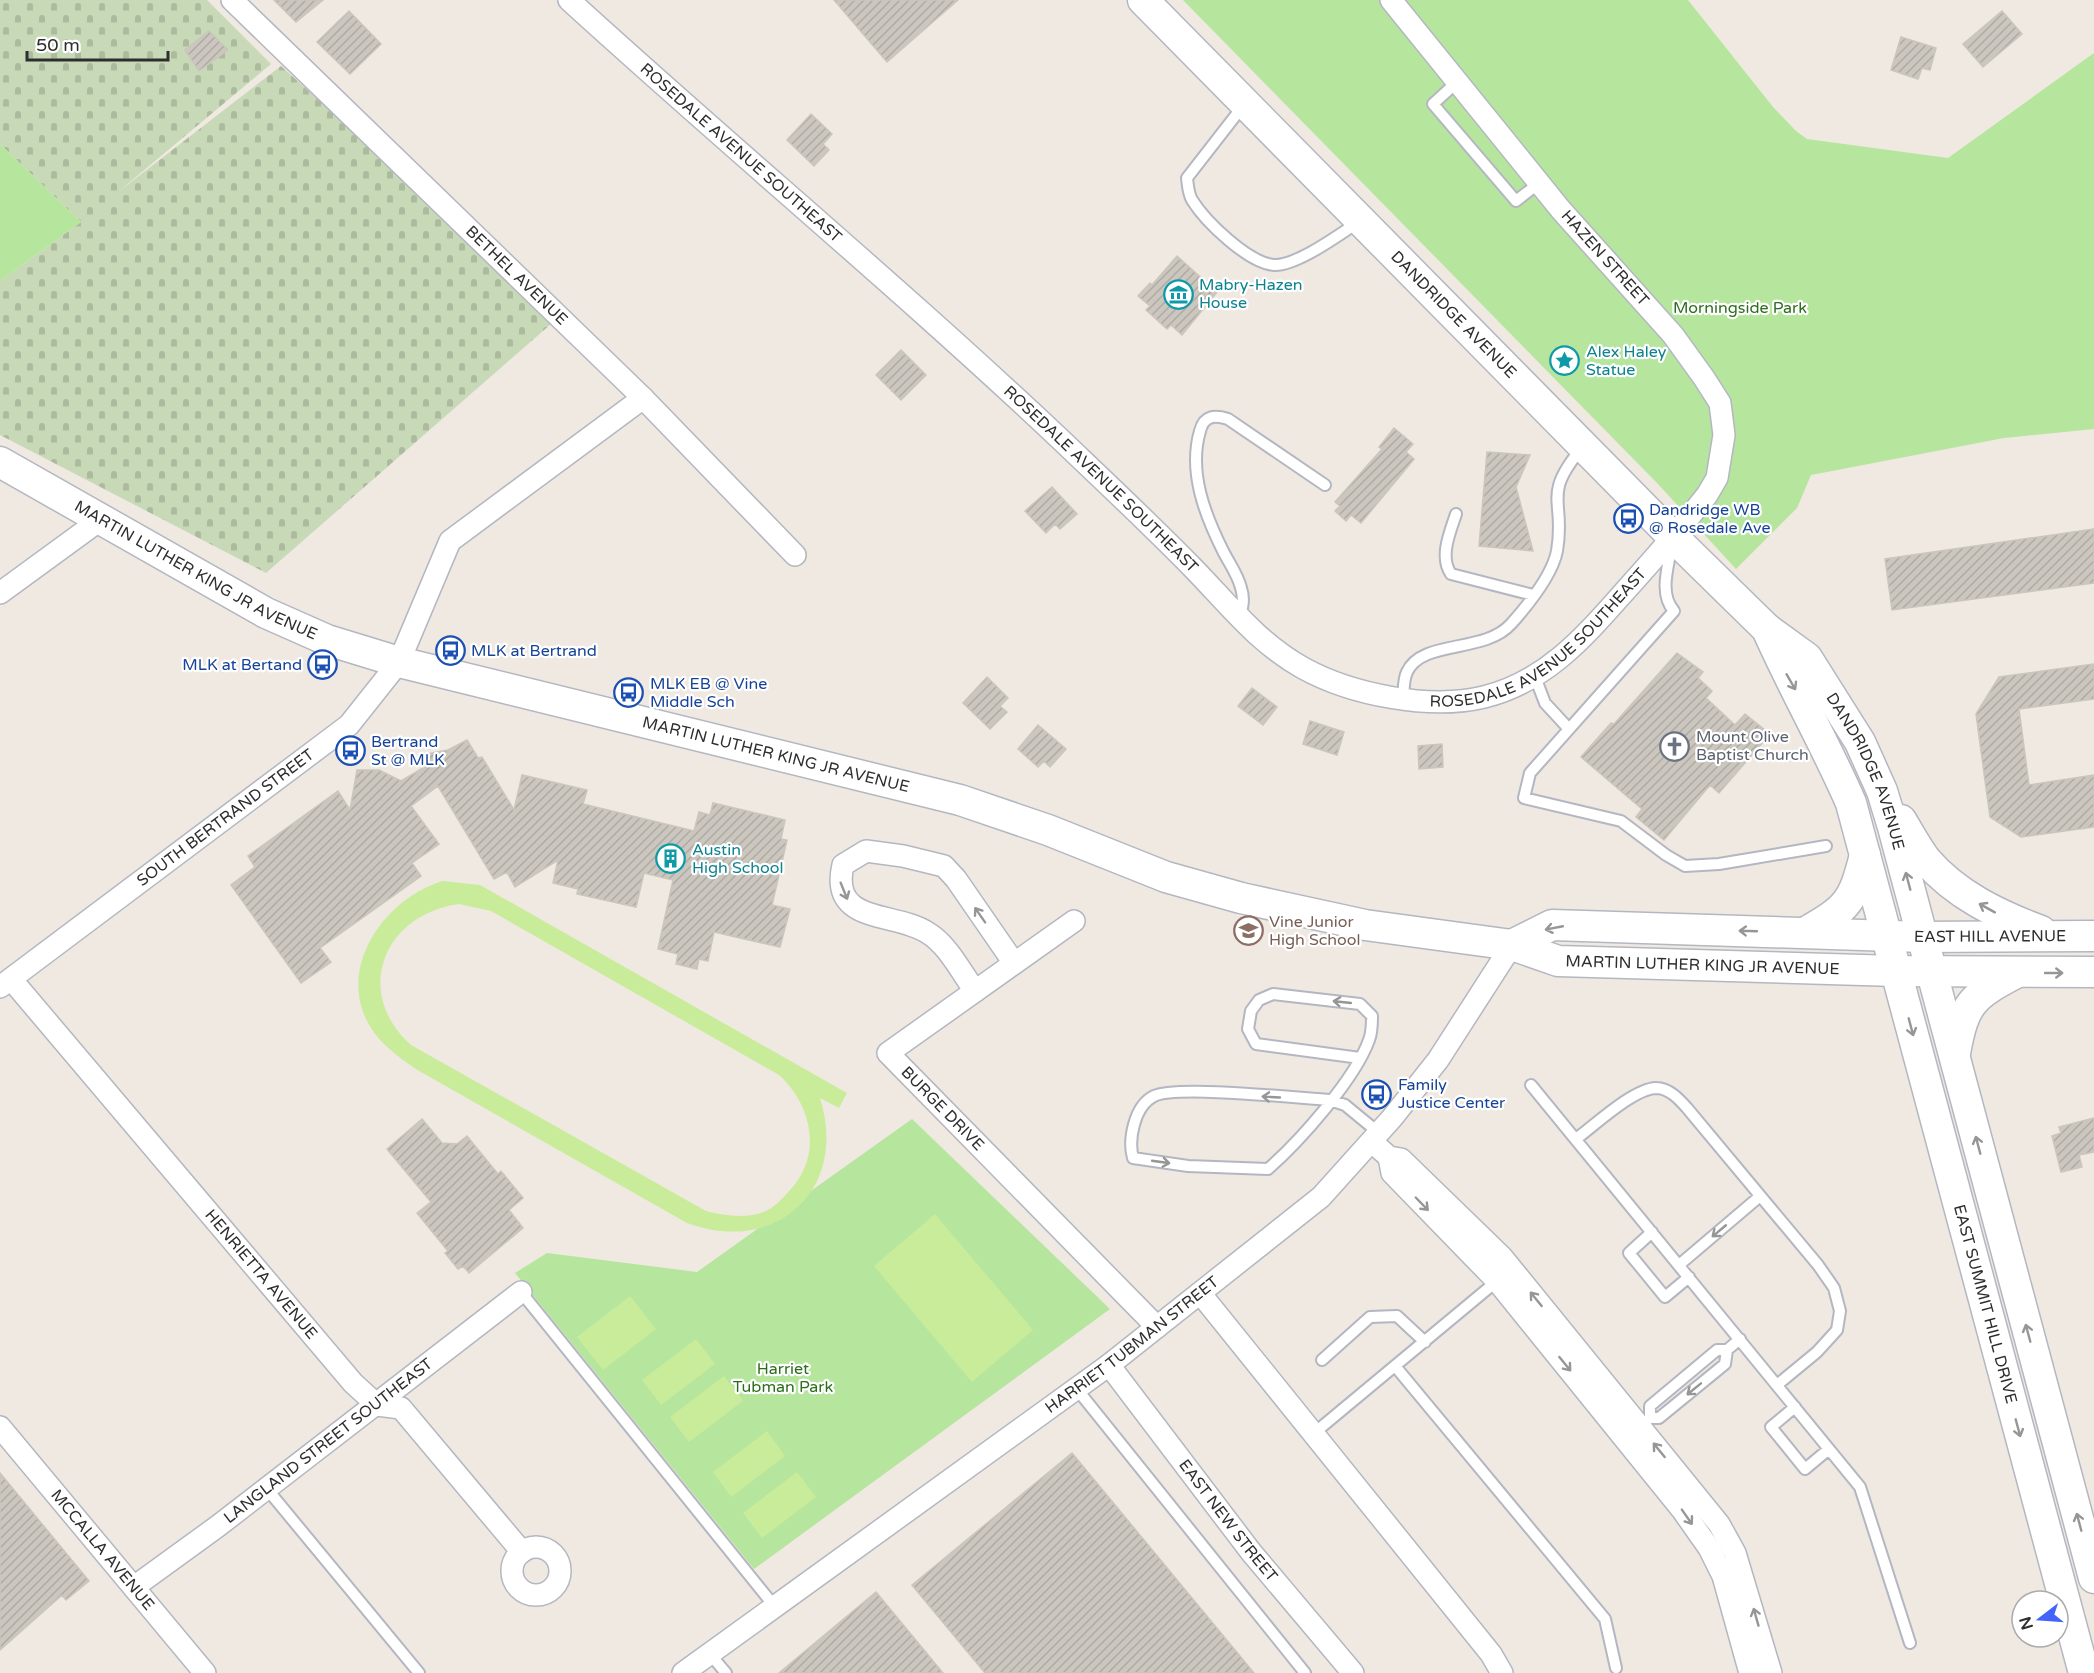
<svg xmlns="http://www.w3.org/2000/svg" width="2094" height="1673" font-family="'Varela Round',sans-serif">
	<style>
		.cemetery { fill: url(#cemetery-stones) }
		.park { fill: #b6e59e }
		.pitch { fill: #c9ec9a; fill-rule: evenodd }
		.building { fill: url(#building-hatch); stroke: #cbc5ba; stroke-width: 1.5 }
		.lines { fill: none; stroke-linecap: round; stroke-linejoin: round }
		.lane-casing { stroke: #b4b7c1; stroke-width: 14 }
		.street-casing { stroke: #b4b7c1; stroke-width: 24 }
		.secondary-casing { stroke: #b4b7c1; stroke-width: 33 }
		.lane { stroke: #fff; stroke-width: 10 }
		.street { stroke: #fff; stroke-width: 21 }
		.secondary { stroke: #fff; stroke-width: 30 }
		.oneway { stroke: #969696 }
		.labels { text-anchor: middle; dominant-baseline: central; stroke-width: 4.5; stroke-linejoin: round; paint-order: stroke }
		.street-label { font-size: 16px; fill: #2e2e2e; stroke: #fff }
		.culture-label { font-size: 16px; fill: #0d838f; stroke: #fff; text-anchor: start }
		.park-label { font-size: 16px; fill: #2c6e1b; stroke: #fff }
		.transit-label { font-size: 16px; fill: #164399; stroke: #fff; text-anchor: start }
		.worship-label { font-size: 16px; fill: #5b616d; stroke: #fff; text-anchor: start }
		.education-label { font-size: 16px; fill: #785e54; stroke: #fff; text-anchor: start }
	</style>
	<defs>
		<pattern id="cemetery-stones" width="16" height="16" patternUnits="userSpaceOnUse" patternTransform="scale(1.5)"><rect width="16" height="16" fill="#c8d9b8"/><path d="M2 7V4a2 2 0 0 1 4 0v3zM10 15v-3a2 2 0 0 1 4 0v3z" fill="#acbb9e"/></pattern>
		<pattern id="building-hatch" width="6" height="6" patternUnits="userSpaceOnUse" patternTransform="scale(1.5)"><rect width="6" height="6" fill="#cbc7bf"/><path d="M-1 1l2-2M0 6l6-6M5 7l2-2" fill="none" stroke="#afaba4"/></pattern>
	</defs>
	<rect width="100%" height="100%" fill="#efe9e1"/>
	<path class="cemetery" d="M0,0H207L271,64L118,192L281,66L559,317L266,573L0,435V281L81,222L0,144Z"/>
	<path class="park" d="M1183,0H1688L1773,107L1796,131L1807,139L1948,158L2094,53V429L2004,438L1811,475L1797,508L1736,569L1658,484Z
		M0,144L81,222L0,281Z
		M912,1119L1110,1309L754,1569L515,1273L547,1253L697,1272Z"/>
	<path class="pitch" d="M443,881L480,885L847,1093L839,1108L820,1098C849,1190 776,1256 687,1223L421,1072C397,1057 371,1038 362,1009C345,953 392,896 443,881ZM459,904L491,911L779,1075C812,1105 823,1155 790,1190C783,1198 776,1206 766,1211C747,1219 726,1216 706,1211L411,1045C352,992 384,914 459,904Z
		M935,1214L1033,1330L972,1382L874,1266Z
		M630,1296L656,1329L603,1370L577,1337Z
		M696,1339L715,1364L661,1405L642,1380Z
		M724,1376L743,1401L689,1442L670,1417Z
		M767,1431L785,1456L731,1497L713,1472Z
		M797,1472L816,1497L762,1538L743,1513Z"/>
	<path class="building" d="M274,0H323L296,22Z
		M834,0H958L887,62Z
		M349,11L381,44L350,74L317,42Z
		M2002,11L2022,34L1983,67L1963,44Z
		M209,31L228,50L199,71L185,50Z
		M1901,37L1936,48L1930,70L1922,68L1918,79L1891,70Z
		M811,114L832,134L823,144L829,150L814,166L787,140Z
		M1177,256L1217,292L1182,335L1171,325L1167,329L1146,310L1150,306L1138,296L1150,283L1152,285Z
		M901,350L926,375L901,400L876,375Z
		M1394,428L1413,444L1406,452L1414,459L1361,523L1351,515L1346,521L1335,511L1340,506L1335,502L1382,449L1379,447Z
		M1487,452L1530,455L1516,487L1533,551L1479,546Z
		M1052,487L1077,514L1060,529L1055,524L1046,533L1025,511Z
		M2094,529V583L1892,610L1885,559Z
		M1677,653L1703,672L1698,678L1712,691L1706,698L1735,725L1745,714L1770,734L1719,793L1710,785L1664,840L1636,817L1642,809L1581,757L1611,723L1614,724Z
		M2094,664V699L2019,709L2029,785L2094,775V827L2021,837L1990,817L1976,714L1999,677Z
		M987,677L1008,698L1000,706L1007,712L990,729L963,703Z
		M1252,688L1277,707L1263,725L1238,706Z
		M1310,721L1344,732L1337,755L1303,744Z
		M1038,725L1066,749L1050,767L1044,761L1038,767L1018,749Z
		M467,740L478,758L482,757L514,810L522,775L587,790L583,804L694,831L699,812L710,815L713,803L785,820L781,839L787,840L772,905L790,909L780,947L714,932L708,961L699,959L697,969L676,964L678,954L658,949L673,880L644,873L636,907L577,894L578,889L553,883L558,860L515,887L507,872L494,879L438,786L411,806L439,844L412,863L421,876L320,948L331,962L301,983L231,885L255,867L248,856L338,791L350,810L357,770H379L401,781L428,765L426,754L448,750Z
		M1442,744L1443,767L1419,769L1418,746Z
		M2094,1118V1152L2079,1155L2082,1167L2061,1172L2052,1136L2061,1133L2059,1127Z
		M422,1119L442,1143L457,1144L467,1136L498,1174L501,1171L523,1198L509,1210L523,1228L469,1273L463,1266L458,1269L445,1253L448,1251L417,1213L431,1202L387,1149Z
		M1072,1453L1254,1673H985L912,1585Z
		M0,1473L89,1581L66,1600L62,1595L0,1650Z
		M876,1592L943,1673H779Z"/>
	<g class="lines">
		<defs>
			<path id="lane" d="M1457,82L1433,104L1516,201L1539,183
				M1243,106L1187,178C1188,186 1188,193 1192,200C1205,221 1248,263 1274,265C1297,266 1340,234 1360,221
				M1456,514C1450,532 1439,557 1451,574L1533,595
				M1672,543C1669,565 1658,593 1674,611L1530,773L1524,798L1621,821L1666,855L1685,866L1719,864L1826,846
				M1239,620C1242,608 1245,600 1241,588C1238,575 1229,563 1223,551C1205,515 1188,472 1200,431C1204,415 1215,415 1228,419L1325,485
				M1535,677L1545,703L1569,729
				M1403,699C1404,691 1403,680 1407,672C1422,639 1484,654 1511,624C1528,605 1552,576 1557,551C1566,500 1541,497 1581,449
				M1360,1058L1256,1044L1248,1029L1251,1011L1259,1000L1273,994L1360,1004L1372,1016C1372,1024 1372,1033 1369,1040C1355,1079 1300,1141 1268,1169L1188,1166L1133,1158C1128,1140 1134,1106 1154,1096C1176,1085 1298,1098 1330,1100L1345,1105L1379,1133
				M1531,1085L1860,1487L1910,1643
				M1576,1139C1595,1125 1633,1089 1656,1088C1669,1088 1679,1099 1687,1108L1818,1265L1834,1288L1840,1311L1837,1330L1817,1352L1777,1385
				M1652,1232L1629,1253L1665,1297L1689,1277
				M1679,1265L1759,1197
				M521,1292L775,1607
				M1322,1360L1370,1317L1397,1316L1425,1342
				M1395,1366L1605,1619L1616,1668
				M1076,1388L1305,1673
				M1795,1407L1771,1427L1805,1469L1829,1449
				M1650,1418V1406L1717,1350H1727L1740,1339
				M1636,1428L1650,1418H1659L1725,1364L1727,1350
				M1313,1434L1497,1281
				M267,1489L419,1673
				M710,1654L726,1673"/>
			<g id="street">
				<path id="s1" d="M232,0L643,398L795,555"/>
				<path id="s2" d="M569,0C731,148 900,288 1059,438C1104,481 1150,524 1193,568C1229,605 1258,643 1303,668C1352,695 1430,710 1484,697C1546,682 1585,636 1625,591C1653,560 1681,528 1707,495L1717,478L1724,435L1720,403L1704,378L1673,335L1561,210L1391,0"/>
				<path d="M0,593L100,520"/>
				<path id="s3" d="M1074,921L888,1053L1157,1327"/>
				<path id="s4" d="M11,979L353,1383L377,1405L401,1408L522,1552"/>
				<path id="s5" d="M0,987L349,725L399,662L450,541L643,398"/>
				<path d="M975,991C961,972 948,945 928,933C895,911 829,925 843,865L866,851L903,856L944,866L956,879L1014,963"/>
				<path d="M1372,1142L1389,1157L1401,1159L1502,1257L1719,1524L1735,1553L1771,1673"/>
				<path d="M1389,1157L1392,1173L1497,1281L1683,1511L1709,1548L1723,1576L1750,1673"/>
				<path d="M1200,1293L1491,1654L1502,1673"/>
				<path id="s6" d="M1109,1365L1251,1552L1353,1673"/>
				<path id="s7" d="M0,1427L205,1673"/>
				<circle cx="536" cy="1571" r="24"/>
				<path id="s8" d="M134,1587L218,1526L521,1292"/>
				<path id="s9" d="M683,1673L1109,1365L1321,1197L1392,1118L1438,1060L1512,945"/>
			</g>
			<g id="secondary">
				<path id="s10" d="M1143,0L1673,537L1767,629L1807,658L1860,742L1882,791L1893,827L2094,1578"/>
				<path id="s11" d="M0,462L266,613L327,640L399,662L960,800L1048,830L1166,877L1241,898L1365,925L1512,945L1558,961L1896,971L2094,972"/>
				<path id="s12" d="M1767,629C1793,688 1825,743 1851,803L2084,1673"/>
				<path d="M1901,820C1909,833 1917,848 1926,860C1956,895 1998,915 2041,931"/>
				<path d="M1806,932C1848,908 1853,902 1865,855"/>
				<path id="s13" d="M1512,945L1552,925L1923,937L2094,936"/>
				<path d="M1955,1053C1964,1003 1972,996 2016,973"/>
			</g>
		</defs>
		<use href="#lane" class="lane-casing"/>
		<use href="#street" class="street-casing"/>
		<use href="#secondary" class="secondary-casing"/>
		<use href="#lane" class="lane"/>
		<use href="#street" class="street"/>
		<use href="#secondary" class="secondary"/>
	</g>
	<defs><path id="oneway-shaft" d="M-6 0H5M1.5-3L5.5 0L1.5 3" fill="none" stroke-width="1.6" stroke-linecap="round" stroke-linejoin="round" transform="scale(1.5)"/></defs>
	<g class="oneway">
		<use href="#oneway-shaft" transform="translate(1791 682) rotate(60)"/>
		<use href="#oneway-shaft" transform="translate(1908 881) rotate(-105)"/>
		<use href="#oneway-shaft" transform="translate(844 891) rotate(68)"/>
		<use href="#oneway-shaft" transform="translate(1987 908) rotate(-151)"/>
		<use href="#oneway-shaft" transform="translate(980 915) rotate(-125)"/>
		<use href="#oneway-shaft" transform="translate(1554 928) rotate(169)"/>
		<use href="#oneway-shaft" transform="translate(1748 931) rotate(-178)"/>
		<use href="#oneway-shaft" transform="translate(2054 973)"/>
		<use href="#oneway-shaft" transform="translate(1342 1002) rotate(-174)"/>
		<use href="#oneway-shaft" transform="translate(1911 1027) rotate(75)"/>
		<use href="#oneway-shaft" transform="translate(1271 1097) rotate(-177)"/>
		<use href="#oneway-shaft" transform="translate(1978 1145) rotate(-105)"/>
		<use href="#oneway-shaft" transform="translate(1161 1162) rotate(8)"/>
		<use href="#oneway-shaft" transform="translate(1422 1204) rotate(46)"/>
		<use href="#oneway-shaft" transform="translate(1719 1231) rotate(140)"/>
		<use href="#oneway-shaft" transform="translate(1536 1299) rotate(-129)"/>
		<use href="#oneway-shaft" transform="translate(2028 1333) rotate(-105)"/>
		<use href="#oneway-shaft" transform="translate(1565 1364) rotate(51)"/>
		<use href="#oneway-shaft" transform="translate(1694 1389) rotate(141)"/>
		<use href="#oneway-shaft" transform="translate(2018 1428) rotate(75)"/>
		<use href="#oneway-shaft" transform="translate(1659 1450) rotate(-129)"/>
		<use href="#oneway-shaft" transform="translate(1687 1517) rotate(55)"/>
		<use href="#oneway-shaft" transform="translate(2079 1522) rotate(-105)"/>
		<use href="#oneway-shaft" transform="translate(1756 1617) rotate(-106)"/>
	</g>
	<defs>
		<symbol id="museum-ring" viewBox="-11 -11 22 22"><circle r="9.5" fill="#fff" stroke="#0f9aa8" stroke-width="1.5"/><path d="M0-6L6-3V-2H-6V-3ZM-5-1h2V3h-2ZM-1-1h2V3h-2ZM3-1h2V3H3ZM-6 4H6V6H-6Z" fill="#0f9aa8"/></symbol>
		<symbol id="sight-ring" viewBox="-11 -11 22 22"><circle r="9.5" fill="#fff" stroke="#0f9aa8" stroke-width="1.5"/><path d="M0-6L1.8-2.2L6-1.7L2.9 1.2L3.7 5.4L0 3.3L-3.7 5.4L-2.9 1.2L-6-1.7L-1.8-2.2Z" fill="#0f9aa8"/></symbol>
		<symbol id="bus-ring" viewBox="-11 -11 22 22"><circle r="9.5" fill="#fff" stroke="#1a4fb4" stroke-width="1.5"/><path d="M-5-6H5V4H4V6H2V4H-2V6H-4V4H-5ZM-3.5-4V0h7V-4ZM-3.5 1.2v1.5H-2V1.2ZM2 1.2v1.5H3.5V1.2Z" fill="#1a4fb4"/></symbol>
		<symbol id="church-ring" viewBox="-11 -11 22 22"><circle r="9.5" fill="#fff" stroke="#6b7280" stroke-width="1.5"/><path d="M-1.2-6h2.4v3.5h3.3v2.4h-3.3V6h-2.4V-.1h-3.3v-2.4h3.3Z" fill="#6b7280"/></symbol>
		<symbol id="building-ring" viewBox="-11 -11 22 22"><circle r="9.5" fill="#fff" stroke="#0f9aa8" stroke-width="1.5"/><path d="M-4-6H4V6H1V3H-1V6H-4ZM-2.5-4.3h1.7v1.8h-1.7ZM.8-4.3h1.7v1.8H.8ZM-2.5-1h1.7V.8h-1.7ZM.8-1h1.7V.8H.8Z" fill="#0f9aa8"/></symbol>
		<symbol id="school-ring" viewBox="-11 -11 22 22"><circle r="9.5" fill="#fff" stroke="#8d6e63" stroke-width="1.5"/><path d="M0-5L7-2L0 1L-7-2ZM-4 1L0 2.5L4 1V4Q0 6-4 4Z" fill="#8d6e63"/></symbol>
	</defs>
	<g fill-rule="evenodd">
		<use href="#museum-ring" x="1162" y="278" width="33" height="33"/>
		<use href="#sight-ring" x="1548" y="344" width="33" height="33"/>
		<use href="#bus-ring" x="1612" y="502" width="33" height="33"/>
		<use href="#bus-ring" x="434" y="634" width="33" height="33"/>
		<use href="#bus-ring" x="306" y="648" width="33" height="33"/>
		<use href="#bus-ring" x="612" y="676" width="33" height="33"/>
		<use href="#church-ring" x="1658" y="730" width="33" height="33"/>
		<use href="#bus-ring" x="334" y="734" width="33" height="33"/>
		<use href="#building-ring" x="654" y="842" width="33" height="33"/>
		<use href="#school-ring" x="1232" y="914" width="33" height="33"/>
		<use href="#bus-ring" x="1360" y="1078" width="33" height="33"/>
	</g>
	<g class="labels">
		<g class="street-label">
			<text stroke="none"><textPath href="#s2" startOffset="230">ROSEDALE AVENUE SOUTHEAST</textPath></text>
			<text transform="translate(1605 258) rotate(48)">HAZEN STREET</text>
			<text stroke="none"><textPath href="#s1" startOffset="396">BETHEL AVENUE</textPath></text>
			<text stroke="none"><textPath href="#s10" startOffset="442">DANDRIDGE AVENUE</textPath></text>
			<text stroke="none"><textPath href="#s2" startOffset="716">ROSEDALE AVENUE SOUTHEAST</textPath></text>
			<text stroke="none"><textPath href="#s11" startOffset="224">MARTIN LUTHER KING JR AVENUE</textPath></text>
			<text stroke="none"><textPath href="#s2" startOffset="1256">ROSEDALE AVENUE SOUTHEAST</textPath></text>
			<text stroke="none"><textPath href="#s11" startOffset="836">MARTIN LUTHER KING JR AVENUE</textPath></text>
			<text stroke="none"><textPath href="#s10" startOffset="1064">DANDRIDGE AVENUE</textPath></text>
			<text stroke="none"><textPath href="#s5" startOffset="282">SOUTH BERTRAND STREET</textPath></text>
			<text stroke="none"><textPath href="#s13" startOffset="483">EAST HILL AVENUE</textPath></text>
			<text stroke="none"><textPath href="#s11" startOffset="1792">MARTIN LUTHER KING JR AVENUE</textPath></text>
			<text stroke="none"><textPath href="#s3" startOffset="306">BURGE DRIVE</textPath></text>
			<text stroke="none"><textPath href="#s4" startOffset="387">HENRIETTA AVENUE</textPath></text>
			<text stroke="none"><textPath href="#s12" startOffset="712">EAST SUMMIT HILL DRIVE</textPath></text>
			<text stroke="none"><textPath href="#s9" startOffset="556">HARRIET TUBMAN STREET</textPath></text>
			<text stroke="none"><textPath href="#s8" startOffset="243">LANGLAND STREET SOUTHEAST</textPath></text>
			<text stroke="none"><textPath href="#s6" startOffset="196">EAST NEW STREET</textPath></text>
			<text stroke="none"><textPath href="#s7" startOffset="160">MCCALLA AVENUE</textPath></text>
		</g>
		<g class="culture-label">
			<text x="1199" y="285">Mabry-Hazen<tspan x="1199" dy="18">House</tspan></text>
			<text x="1586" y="352">Alex Haley<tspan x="1586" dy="18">Statue</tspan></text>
			<text x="692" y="850">Austin<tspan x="692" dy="18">High School</tspan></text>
		</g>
		<g class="park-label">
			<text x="1740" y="308">Morningside Park</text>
			<text x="783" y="1369">Harriet<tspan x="783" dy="18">Tubman Park</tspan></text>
		</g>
		<g class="transit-label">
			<text x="1649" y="510">Dandridge WB<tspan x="1649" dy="18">@ Rosedale Ave</tspan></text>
			<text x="471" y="651">MLK at Bertrand</text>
			<text x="302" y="665" text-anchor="end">MLK at Bertand</text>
			<text x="650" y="684">MLK EB @ Vine<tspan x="650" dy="18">Middle Sch</tspan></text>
			<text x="371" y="742">Bertrand<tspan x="371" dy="18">St @ MLK</tspan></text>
			<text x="1398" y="1085">Family<tspan x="1398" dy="18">Justice Center</tspan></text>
		</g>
		<g class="worship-label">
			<text x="1696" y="737">Mount Olive<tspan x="1696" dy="18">Baptist Church</tspan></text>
		</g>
		<g class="education-label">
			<text x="1269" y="922">Vine Junior<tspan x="1269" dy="18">High School</tspan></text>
		</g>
	</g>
	<g transform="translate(2040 1619) rotate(253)"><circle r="28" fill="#ffffff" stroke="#ababab" stroke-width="1.5"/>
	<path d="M0-4.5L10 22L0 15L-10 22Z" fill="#4264fb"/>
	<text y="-9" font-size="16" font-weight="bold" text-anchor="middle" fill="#2e2e2e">N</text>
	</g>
	<path d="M27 51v9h141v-9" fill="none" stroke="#2e2e2e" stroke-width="3"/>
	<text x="36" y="51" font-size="18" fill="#2e2e2e" stroke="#ffffff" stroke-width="4.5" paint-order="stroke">50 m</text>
</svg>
